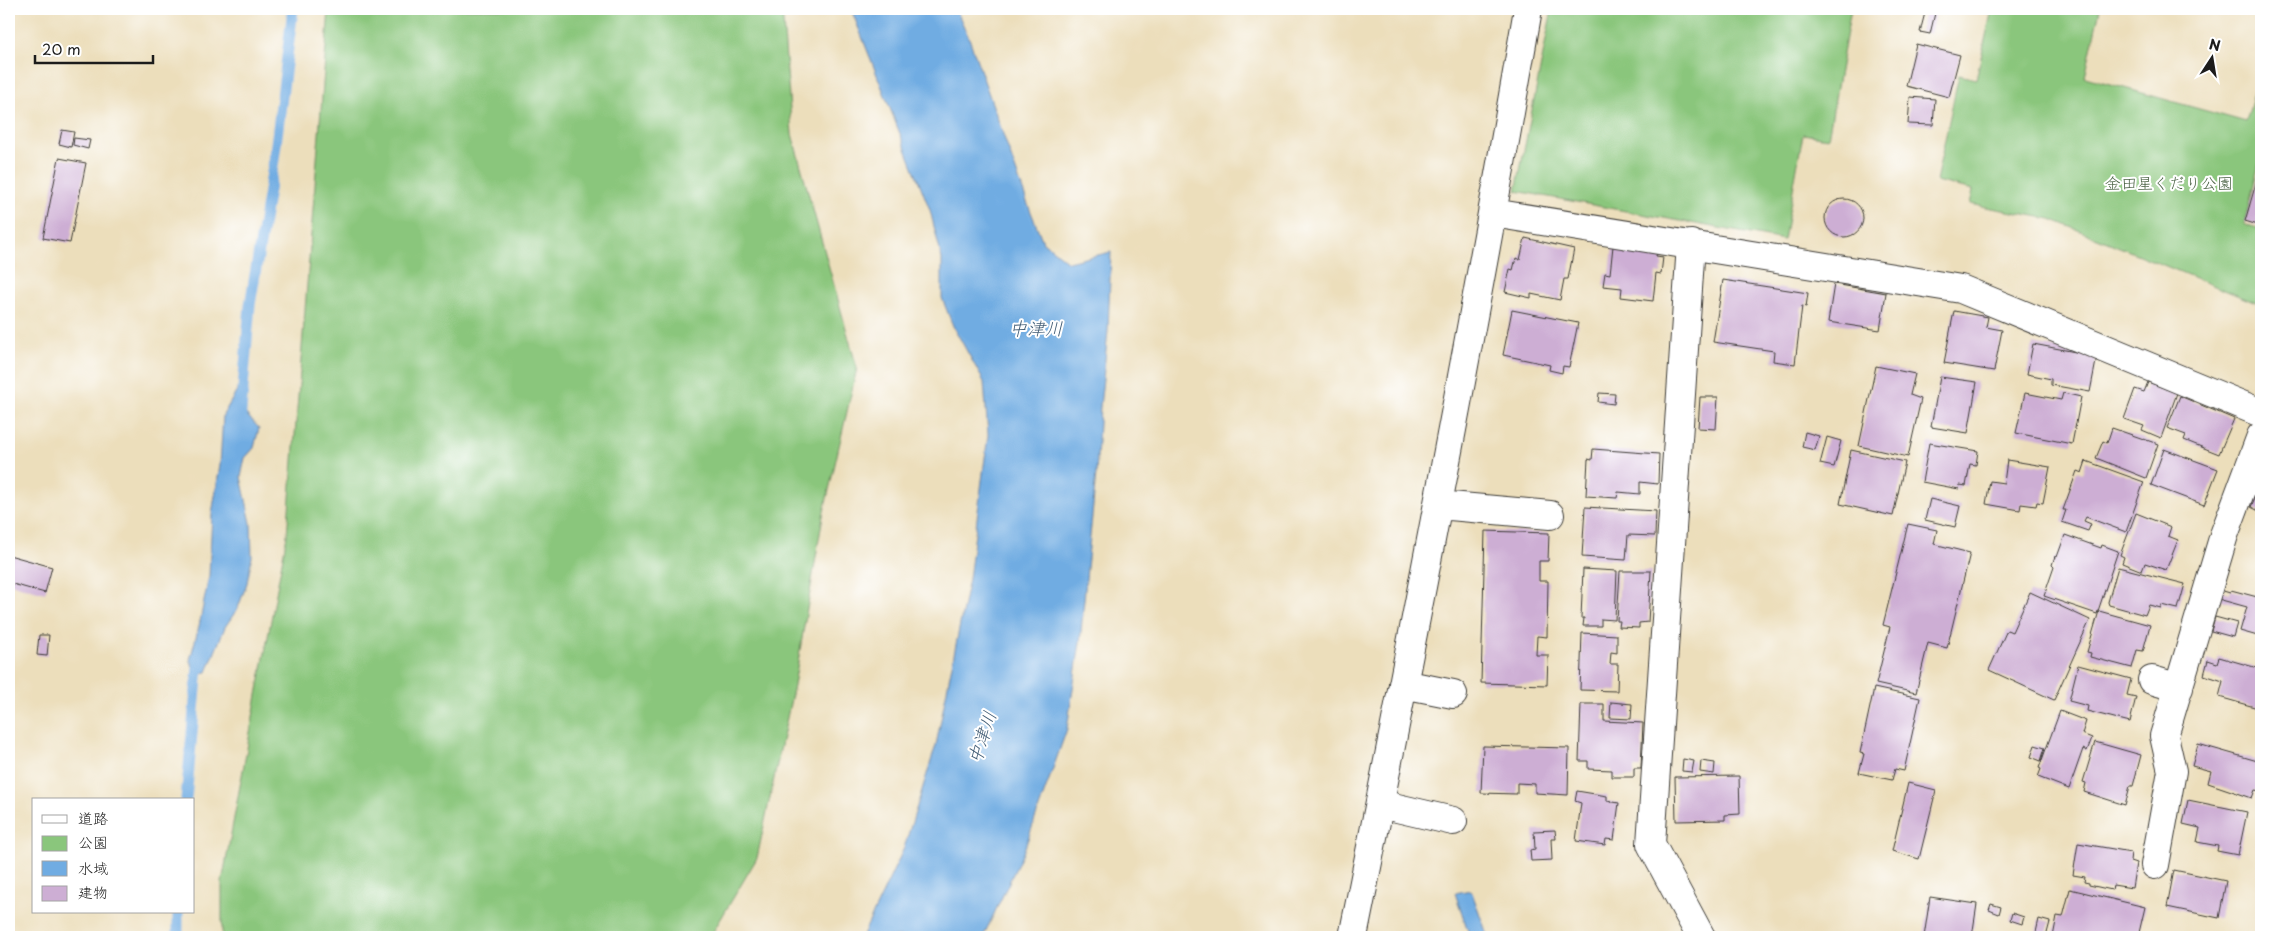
<svg xmlns="http://www.w3.org/2000/svg" width="2270" height="946" font-family="'Playpen Sans','Klee One',sans-serif">
	<style>
		.green { fill: #8ac67c; stroke: #53714c }
		.water { fill: #70ace2; stroke: #46647f }
		.lines { fill: none; stroke-linecap: round; stroke-linejoin: round }
		.stream { stroke: #70ace2; stroke-width: 11 }
		.building { fill: #cdaed4 }
		.minor-casing { stroke: #3b3934; stroke-width: 30 }
		.minor { stroke: #fff; stroke-width: 28 }
		.labels { text-anchor: middle; dominant-baseline: central; stroke-width: 4; stroke-linejoin: round; paint-order: stroke }
		.park-label { font-size: 16px; fill: #486042; stroke: #fff }
		.water-label { font-size: 18px; font-style: italic; fill: #425d75; stroke: #fff }
	</style>
	<rect width="100%" height="100%" fill="#fff"/>
	<filter id="ink" filterUnits="userSpaceOnUse"><feTurbulence type="fractalNoise" baseFrequency=".02" numOctaves="2"/><feDisplacementMap in="SourceGraphic" scale="10" xChannelSelector="R" yChannelSelector="G"/><feConvolveMatrix kernelMatrix="1 2 1 2 8 2 1 2 1" color-interpolation-filters="sRGB"/></filter>
	<filter id="wash" filterUnits="userSpaceOnUse"><feTurbulence type="fractalNoise" baseFrequency=".0096" numOctaves="4" result="noise"/><feDisplacementMap in="SourceGraphic" scale="20" xChannelSelector="R" yChannelSelector="G"/><feGaussianBlur stdDeviation="1.12" result="paint"/><feColorMatrix in="noise" values="0 0 0 0 0 0 0 0 0 0 0 0 0 0 0 0 0 1.4 0 .05"/><feComposite in="paint" operator="in"/></filter>
	<g filter="url(#wash)">
		<rect width="100%" height="100%" fill="#ecdebb"/>
		<path class="green" d="M329,9H782L792,134L857,368L823,516L794,685L757,858L710,937H222V882L287,535Z
			M1552,9H1851L1828,138L1803,134L1784,240L1516,191Z
			M1972,9H2100L2085,77L2246,122L2259,76L2261,77V156L2244,224L2261,229V305L2051,219L1970,204L1973,190L1936,181L1959,75L1976,79L1991,14Z"/>
		<path class="water" d="M851,9H956L969,38L1027,202L1043,242L1068,262L1111,252L1108,331L1100,407L1096,474L1080,642L1067,729L1023,853L983,937H862L904,848L936,745L969,579L988,435L984,382L953,326L942,298V259L930,210Z
			M238,389L242,410L259,428L254,448L245,458L241,477L251,523L252,557L247,583L238,608L225,627L207,672L197,674L190,660L199,626L209,576L212,514L220,465L223,415Z
			M1471,890L1488,937H1470L1455,893Z"/>
		<g class="lines">
			<path class="stream" d="M240,423L250,305L274,160L293,9
				M186,800L198,667L201,659
				M178,937V912"/>
		</g>
		<g id="blocks">
			<path class="building" d="M1926,9H1936L1930,34L1920,32Z
				M1916,44L1960,55L1949,97L1906,86Z
				M9,89L14,127H9Z
				M1910,97L1935,99L1933,125L1908,124Z
				M62,130L74,132L71,147L59,144Z
				M74,138L90,140L88,149L73,145Z
				M59,158L86,163L70,243L43,238Z
				M2261,166V226L2245,221Z
				M1825 218a19 19 0 1 1 38 0a19 19 0 1 1-38 0Z
				M1525,238L1574,249L1568,279H1564L1560,300L1531,294V298L1505,292L1510,269L1513,270L1516,258L1520,260Z
				M1613,246L1657,252L1656,256L1663,257L1661,274L1656,273L1653,301L1621,297L1622,288L1603,286L1605,273L1610,274Z
				M1723,280L1808,293L1806,307L1802,306L1795,364L1773,361L1774,351L1713,342Z
				M1834,284L1886,293L1880,330L1828,322Z
				M1512,310L1578,323L1569,367L1563,366L1562,373L1549,370L1550,365L1503,355Z
				M1954,311L1988,317L1986,327L2002,330L1994,371L1944,363Z
				M2033,344L2097,356L2090,392L2051,385V379L2027,374Z
				M1876,366L1915,374L1910,395L1921,399L1908,457L1859,446Z
				M1940,377L1977,382L1968,433L1931,427Z
				M2148,382L2177,393L2161,438L2142,430L2144,426L2124,419L2135,389L2144,392Z
				M1599,393L1615,394L1614,404L1598,402Z
				M2025,393L2061,400L2063,393L2081,397L2072,444L2016,433Z
				M2180,396L2234,419L2219,454L2184,440L2186,435L2167,428Z
				M1700,397H1718L1716,429L1698,428Z
				M2112,428L2158,444L2146,478L2096,458L2103,441L2107,443Z
				M1805,432L1819,436L1815,450L1802,447Z
				M1827,437L1841,441L1834,467L1820,464Z
				M1929,443L1978,451L1976,465L1970,464L1966,486L1960,485L1959,489L1922,482Z
				M1593,449L1659,454L1658,484L1640,482V494L1618,492L1617,498L1586,496L1588,459L1592,460Z
				M2164,449L2218,469L2204,505L2151,485Z
				M1851,450L1905,462L1893,516L1840,504Z
				M2007,460L2050,467L2043,503L2037,502L2036,506L2021,504L2020,510L1986,504L1990,481L2004,483Z
				M2086,461L2144,482L2126,532L2086,517L2084,521L2091,524L2088,531L2062,522L2066,510H2063L2077,471L2082,473Z
				M2261,483V512L2251,507Z
				M1930,499L1960,506L1955,527L1925,520Z
				M1585,507L1656,511L1655,536L1628,535L1626,560L1582,557Z
				M2136,513L2171,527L2168,536L2178,540L2166,570L2145,563L2142,571L2122,563L2124,557L2120,555Z
				M1908,524L1937,530L1934,544L1970,553L1947,648L1928,643L1916,693L1876,684L1890,627L1883,625Z
				M1485,531L1549,533L1548,561H1539V581H1548L1547,637L1537,636L1536,655H1548L1547,685L1481,683Z
				M2065,535L2101,548L2102,545L2118,551L2097,614L2044,596L2054,567L2052,565L2055,556L2057,557Z
				M9,555L52,567L45,593L9,583Z
				M2118,567L2185,584L2178,609L2161,605V608L2149,605L2145,615L2109,605L2108,602Z
				M1583,569L1617,571L1615,620L1601,619V626H1583L1584,618H1581Z
				M1620,571H1651L1648,622L1639,623V628L1619,627L1620,621H1617Z
				M2220,590L2230,593L2231,590L2261,598V637L2240,631L2247,607L2218,599Z
				M2030,592L2090,620L2054,700L1989,670L2007,630L2012,632Z
				M2099,611L2150,625L2143,651L2137,650L2132,668L2090,657L2091,653L2087,652Z
				M2215,617L2237,623L2233,637L2211,631Z
				M1582,633L1617,635V653L1611,652L1610,664H1618L1617,691L1580,690Z
				M39,635H49L47,656L37,655Z
				M2219,657L2261,669V697L2258,708L2219,697L2223,681L2204,675L2208,660L2217,663Z
				M2078,665L2131,679L2127,695L2136,697L2130,722L2087,711L2088,706L2069,701Z
				M1874,688L1920,698L1904,771L1895,769L1892,780L1859,773L1864,754L1860,753Z
				M1611,702L1632,704L1631,719L1610,718Z
				M1581,704H1604V721L1643,723L1641,768H1634V777H1612V770L1588,769V761H1579Z
				M2060,711L2086,721L2082,734L2092,738L2087,751L2083,749L2069,789L2038,777L2041,769L2039,768Z
				M2095,742L2141,755L2133,786H2130L2125,805L2084,792L2086,783L2083,782Z
				M2198,744L2261,762L2260,791L2255,790L2252,798L2208,783L2211,771L2192,766Z
				M2035,745L2045,748L2041,761L2031,757Z
				M1483,746L1569,748L1568,795L1535,793V784L1517,783V794L1481,793Z
				M1683,759L1694,761L1692,772L1682,771Z
				M1701,761L1715,763L1714,774L1700,772Z
				M1739,776L1740,814L1725,815V820L1676,821L1675,777Z
				M1908,783L1936,790L1919,859L1892,851Z
				M1577,791L1607,796V801L1619,803L1614,840L1606,839L1605,845L1576,841L1581,803L1575,801Z
				M2188,800L2247,812L2238,855L2217,851L2218,846L2197,842L2200,828L2183,824Z
				M1555,830L1556,839H1551L1552,860L1531,861L1530,850L1535,849L1534,831Z
				M2078,843L2131,852L2130,861L2136,863L2132,888L2113,885L2112,890L2089,885V883L2084,882L2085,877L2073,875Z
				M2174,870L2226,881L2219,918L2167,907Z
				M2070,889L2145,907L2138,937H2053L2057,916L2063,917Z
				M1930,897L1977,904L1972,937H1924Z
				M1991,904L2001,907L1999,914L1989,910Z
				M2012,913L2024,917L2022,924L2010,920Z
				M2039,919L2050,922L2046,937H2035Z
				M2215,933L2229,937H2214Z"/>
		</g>
	</g>
	<g filter="url(#ink)">
		<use href="#blocks" fill-opacity="0" stroke="#3b3934" stroke-width="1"/>
		<g class="lines">
			<defs>
				<path id="minor" d="M1493,213L1961,289L2261,413
					M1691,244L1651,844L1701,937
					M1439,505L1550,515
					M2152,680L2179,688
					M1403,684L1453,694
					M1380,804L1453,821
					M2155,865L2172,771L2164,736L2224,535L2261,436
					M1353,937C1415,628 1475,319 1528,9"/>
			</defs>
			<use href="#minor" class="minor-casing"/>
			<use href="#minor" class="minor"/>
		</g>
	</g>
	<g class="labels">
		<g class="park-label">
			<text x="2169" y="182">金田星くだり公園</text>
		</g>
		<g class="water-label">
			<text x="1036" y="327">中津川</text>
			<text transform="translate(981 737) rotate(-72)">中津川</text>
		</g>
	</g>
	<rect width="2270" height="946" fill="none" stroke="#fff" stroke-width="30"/>
	<rect x="32" y="798" width="162" height="115" fill="#ffffff" stroke="#a4a4a4"/>
	<rect x="42" y="815" width="25" height="8" fill="#ffffff" stroke="#a4a4a4"/>
	<text x="78" y="824" font-size="15" fill="#1c1c1c">道路</text>
	<rect x="42" y="836" width="25" height="15" fill="#8ac67c" stroke="#a4a4a4"/>
	<text x="78" y="848" font-size="15" fill="#1c1c1c">公園</text>
	<rect x="42" y="861" width="25" height="15" fill="#70ace2" stroke="#a4a4a4"/>
	<text x="78" y="874" font-size="15" fill="#1c1c1c">水域</text>
	<rect x="42" y="886" width="25" height="15" fill="#cdaed4" stroke="#a4a4a4"/>
	<text x="78" y="898" font-size="15" fill="#1c1c1c">建物</text>
	<g transform="translate(2212 58) rotate(12)" stroke="#ffffff" stroke-width="4" paint-order="stroke">
	<path d="M0-4L9 19L0 12L-9 19Z" fill="#1c1c1c"/>
	<text y="-8" font-size="14" font-weight="bold" text-anchor="middle" fill="#1c1c1c">N</text>
	</g>
	<path d="M35 55v8h118v-8" fill="none" stroke="#1c1c1c" stroke-width="2.5"/>
	<text x="42" y="55" font-size="15" fill="#1c1c1c" stroke="#ffffff" stroke-width="4" paint-order="stroke">20 m</text>
</svg>
